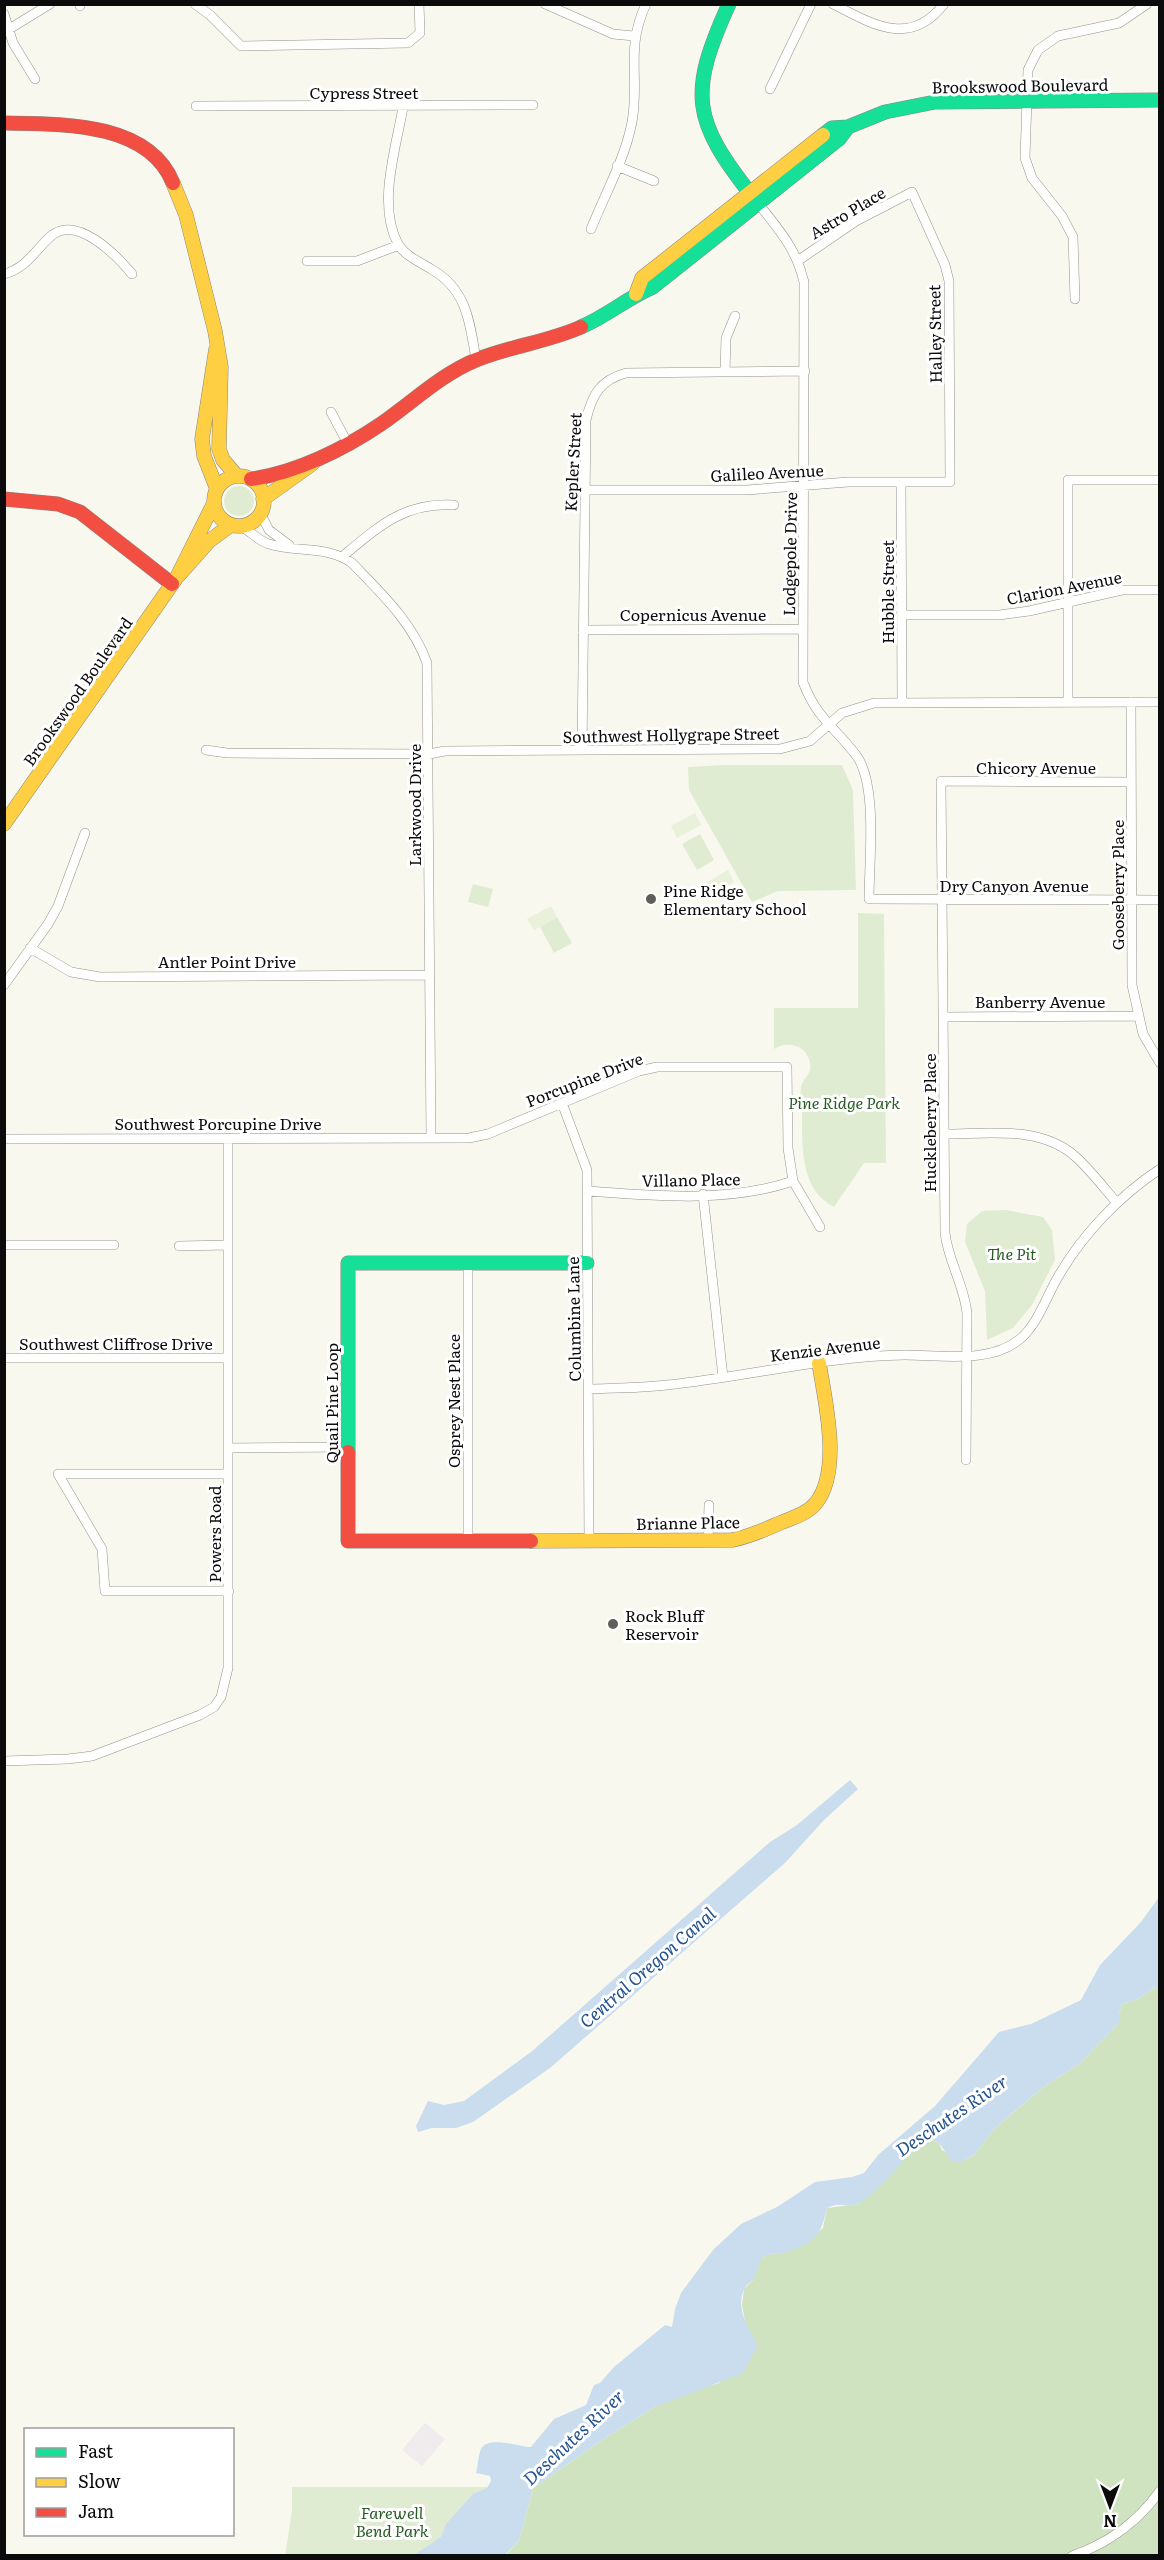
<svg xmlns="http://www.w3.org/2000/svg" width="1164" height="2560" font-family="Literata,serif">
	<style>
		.industrial { fill: #f0ebec }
		.green { fill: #dfecd1 }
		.forest { fill: #cfe3c0 }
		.pitch { fill: #e9f1da }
		.water { fill: #c9ddef }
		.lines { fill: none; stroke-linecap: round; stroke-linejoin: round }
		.street-casing { stroke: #92928e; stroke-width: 10 }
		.fast-casing { stroke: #898884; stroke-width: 15 }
		.slow-casing { stroke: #898884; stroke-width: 15 }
		.jam-casing { stroke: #898884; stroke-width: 15 }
		.street { stroke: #fefefd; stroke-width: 9 }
		.fast { stroke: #16e098; stroke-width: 14 }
		.slow { stroke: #ffcf43; stroke-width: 14 }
		.jam { stroke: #f24e42; stroke-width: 14 }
		.poi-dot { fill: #5e5e5b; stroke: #fff; stroke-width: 2 }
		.labels { text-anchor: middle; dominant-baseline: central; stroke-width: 6; stroke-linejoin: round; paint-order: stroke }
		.street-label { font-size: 16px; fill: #0b0b0b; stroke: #fff }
		.poi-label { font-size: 16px; fill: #0b0b0b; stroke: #fff; text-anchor: start }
		.park-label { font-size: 16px; font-style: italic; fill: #275b23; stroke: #fff }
		.water-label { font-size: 18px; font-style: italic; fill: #22528f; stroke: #fff }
	</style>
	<rect width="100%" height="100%" fill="#f9f8ef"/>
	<path class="industrial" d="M425,2423L445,2439L422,2466L402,2450Z"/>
	<path class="green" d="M224 501a15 15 0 1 1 30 0a15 15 0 1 1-30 0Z
		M724,765H842L853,790L856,890L778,891L752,902L689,790L688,767Z
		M700,834L714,860L697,870L682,844Z
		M473,884L493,889L488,907L468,902Z
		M858,913L884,914L886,1163H864L834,1207C800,1190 802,1146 802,1112C802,1105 799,1091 802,1084C805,1076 812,1074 810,1063C807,1045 788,1040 774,1049V1008H858Z
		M557,917L572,943L554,953L540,927Z
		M1006,1210L1043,1217L1052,1230L1055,1260L1032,1305L1013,1328L987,1340L985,1291L965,1242L967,1224L982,1211Z
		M292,2487H498L442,2555L285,2556L292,2510Z"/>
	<path class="forest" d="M1159,1985V2555L505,2556L519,2541L533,2488L608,2436L655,2407L694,2390L719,2383L758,2345L746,2327L742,2305L744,2289L753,2280L760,2260L767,2255L786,2252L798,2246L823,2228L827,2208L858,2204L913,2149L931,2139L939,2143L942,2150L963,2161L974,2155L994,2129L1020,2107L1042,2088L1079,2064L1119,2023V2013L1122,2004L1138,1999Z"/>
	<path class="pitch" d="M695,813L701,825L677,838L671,826Z
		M728,870L734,882L728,885L733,894L721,901L717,892L710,895L704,884Z
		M551,906L557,917L534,930L527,919Z"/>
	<path class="water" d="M850,1780L858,1789L824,1820L785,1863L550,2068L473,2122L456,2128H432L418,2132L416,2126L428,2101L444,2105L464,2101L531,2052L770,1842L797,1825Z
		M1159,1897V1985L1138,1999L1122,2004L1119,2013V2023L1079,2064L1042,2088L994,2129L974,2155L963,2161H952L939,2143L931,2139C900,2156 887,2187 859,2203C850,2208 837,2202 827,2208C820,2237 816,2242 786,2252C779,2254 770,2253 764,2257C757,2261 758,2271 754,2278C752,2282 747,2284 745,2288C734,2306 749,2331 758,2345L743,2373L655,2407L608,2436L533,2488L519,2541L505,2555H414L441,2537L446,2524L473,2494L487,2488L491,2481L490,2476L476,2473C478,2466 478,2456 481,2449C488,2435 520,2447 531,2447L554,2419L586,2405L594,2385L600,2383L614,2367L665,2325L672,2327L675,2309L681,2293L713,2250L741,2224L777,2207L815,2182L852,2177L864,2173L878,2155L935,2106L999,2032L1031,2024L1081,2000L1100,1965L1141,1922Z"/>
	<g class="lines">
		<defs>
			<path id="street" d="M80,4V6
				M195,4L210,15L241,46L408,43L420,33L419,4
				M545,4L613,34L634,36
				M833,4C872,24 910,48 944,4
				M4,14L13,43L35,79
				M6,31L50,4
				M770,89L811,4
				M196,106L533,105
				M403,107C396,149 377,204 398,244C405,256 420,262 431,269C467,289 470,323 476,360
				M617,166L654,181
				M757,202C779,230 796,248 804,282L803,682C817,719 834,726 856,755C878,784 869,862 869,899L1160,900
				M591,229C605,194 625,159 632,122C640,78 625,49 646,4
				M307,261H357L399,245
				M4,274C27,268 35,250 51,236C77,214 117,256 132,274
				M1075,299L1073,237L1062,216L1032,178L1025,158L1028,70L1038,50L1058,36L1119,23L1147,4
				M725,372L726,338L735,316
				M331,412L348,444
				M901,482L902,701
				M585,490H747L848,482H950L949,281L945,265L912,192L856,221L799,260
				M260,513L269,530L289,545
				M240,526C250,530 258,541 269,544C297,553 327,545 352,563C381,593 413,623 427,663L431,1137
				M343,556C379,526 405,502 454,505
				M902,615H999L1029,611L1122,590H1160
				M583,630L803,629
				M1068,702V480H1160
				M1131,702L1132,985L1143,1034L1160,1063
				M206,750L227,753L429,754L445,751L780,749L810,741L842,713L874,703L1160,702
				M582,750L586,420C592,395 600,380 626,373L805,371
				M30,948L71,972L100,977L430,975
				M4,985L48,924L58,906L85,833
				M944,1017L1137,1016
				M562,1103L587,1170L589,1540
				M945,1134C989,1134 1042,1125 1077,1158C1092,1172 1104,1188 1117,1203
				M4,1139L469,1138L488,1134L639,1071L657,1067H787L788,1148L793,1181L820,1227
				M588,1191C655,1196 729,1203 793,1181
				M703,1194L723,1377
				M4,1245H114
				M179,1246L228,1245
				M468,1263V1540
				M4,1358H228
				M589,1389C615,1388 641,1388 667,1385C747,1377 825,1356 905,1355C942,1355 990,1364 1020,1339C1038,1324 1046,1297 1058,1277C1082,1235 1119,1196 1160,1169
				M228,1448L348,1447
				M966,1460L967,1313C964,1284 948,1261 945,1233L941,781L1131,782
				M228,1474H58L102,1549L105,1591H229
				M708,1540L709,1505
				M4,1761L68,1759L92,1756L200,1715L214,1707L221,1697L228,1668V1138
				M1072,2556C1109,2543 1137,2523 1160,2491"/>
			<path id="fast" d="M729,4C688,94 692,120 753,197
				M823,135L832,128L848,127L885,112L935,102L1160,100
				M581,327C607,316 627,298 653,287L839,139L848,127
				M348,1452V1263H587"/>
			<path id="slow" d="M173,183L186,215L215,331L221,367L219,449L223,460L237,476
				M636,294L642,278L823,135
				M216,349L202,439L204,456L217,489
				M214 501a25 25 0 1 1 50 0a25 25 0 1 1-50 0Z
				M263,499L312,464
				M178,576L209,541L231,525
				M4,824L177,577L214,503
				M531,1541L732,1540C749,1537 764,1530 780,1523C792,1518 807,1514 816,1503C842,1470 825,1401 819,1363"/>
			<path id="jam" d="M4,123C59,124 148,121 173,183
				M251,479C296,473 344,449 381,424C413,402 440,375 476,360C510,346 548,342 581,327
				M4,499L58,504L80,512L172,584
				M348,1452V1541H531"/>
		</defs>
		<use href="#street" class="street-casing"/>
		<use href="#fast" class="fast-casing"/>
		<use href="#slow" class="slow-casing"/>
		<use href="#jam" class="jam-casing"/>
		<use href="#street" class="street"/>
		<use href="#fast" class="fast"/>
		<use href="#slow" class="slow"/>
		<use href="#jam" class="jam"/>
	</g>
	<g class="poi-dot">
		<circle cx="651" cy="899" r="6"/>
		<circle cx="613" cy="1624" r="6"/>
	</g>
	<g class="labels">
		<g class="street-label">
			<text transform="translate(1020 85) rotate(-1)">Brookswood Boulevard</text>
			<text x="364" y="92">Cypress Street</text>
			<text transform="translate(847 212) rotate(-31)">Astro Place</text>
			<text transform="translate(934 334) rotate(-91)">Halley Street</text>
			<text transform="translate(572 462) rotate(-87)">Kepler Street</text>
			<text transform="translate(767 472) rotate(-3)">Galileo Avenue</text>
			<text transform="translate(789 554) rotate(-89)">Lodgepole Drive</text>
			<text transform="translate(1064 587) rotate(-11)">Clarion Avenue</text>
			<text transform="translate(887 592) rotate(-90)">Hubble Street</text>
			<text x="693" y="614">Copernicus Avenue</text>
			<text transform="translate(77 691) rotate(-55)">Brookswood Boulevard</text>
			<text transform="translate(671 734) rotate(-1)">Southwest Hollygrape Street</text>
			<text x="1036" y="767">Chicory Avenue</text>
			<text transform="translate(414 805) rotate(-90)">Larkwood Drive</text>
			<text x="1014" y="885">Dry Canyon Avenue</text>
			<text transform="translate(1117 885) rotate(-90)">Gooseberry Place</text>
			<text x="227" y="961">Antler Point Drive</text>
			<text x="1040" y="1001">Banberry Avenue</text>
			<text transform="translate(584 1079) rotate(-21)">Porcupine Drive</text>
			<text x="218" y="1123">Southwest Porcupine Drive</text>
			<text transform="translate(929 1123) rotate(-90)">Huckleberry Place</text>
			<text transform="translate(691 1179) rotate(-1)">Villano Place</text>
			<text transform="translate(573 1319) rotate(-91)">Columbine Lane</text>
			<text x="116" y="1343">Southwest Cliffrose Drive</text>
			<text transform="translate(825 1348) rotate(-7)">Kenzie Avenue</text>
			<text transform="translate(453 1401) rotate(-90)">Osprey Nest Place</text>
			<text transform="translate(331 1403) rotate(-90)">Quail Pine Loop</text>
			<text transform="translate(688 1522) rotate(-1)">Brianne Place</text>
			<text transform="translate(214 1534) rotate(-90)">Powers Road</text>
		</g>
		<g class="poi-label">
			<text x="663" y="890">Pine Ridge<tspan x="663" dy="18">Elementary School</tspan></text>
			<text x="625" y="1615">Rock Bluff<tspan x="625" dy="18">Reservoir</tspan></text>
		</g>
		<g class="park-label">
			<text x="844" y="1102">Pine Ridge Park</text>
			<text x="1012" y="1253">The Pit</text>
			<text x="392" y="2512">Farewell<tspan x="392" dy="18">Bend Park</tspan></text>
		</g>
		<g class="water-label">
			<text transform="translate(647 1967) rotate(-41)">Central Oregon Canal</text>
			<text transform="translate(951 2115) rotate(-34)">Deschutes River</text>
			<text transform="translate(573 2437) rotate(-43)">Deschutes River</text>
		</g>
	</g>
	<rect width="1164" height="2560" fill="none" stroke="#0b0b0b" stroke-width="12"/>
	<rect x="24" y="2428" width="210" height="108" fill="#ffffff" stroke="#9d9d9d" stroke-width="1.5"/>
	<rect x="36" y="2448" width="30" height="9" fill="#16e098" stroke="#9d9d9d" stroke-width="1.5"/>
	<text x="78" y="2458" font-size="18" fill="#0b0b0b">Fast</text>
	<rect x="36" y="2478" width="30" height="9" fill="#ffcf43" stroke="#9d9d9d" stroke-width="1.5"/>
	<text x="78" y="2488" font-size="18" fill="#0b0b0b">Slow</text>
	<rect x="36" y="2508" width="30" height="9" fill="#f24e42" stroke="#9d9d9d" stroke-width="1.5"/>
	<text x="78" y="2518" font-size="18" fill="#0b0b0b">Jam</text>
	<g transform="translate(1110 2506) rotate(180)" stroke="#ffffff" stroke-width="4.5" paint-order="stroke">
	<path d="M0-4.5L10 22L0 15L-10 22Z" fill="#0b0b0b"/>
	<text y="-9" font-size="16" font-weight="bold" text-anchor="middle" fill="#0b0b0b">N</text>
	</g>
</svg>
